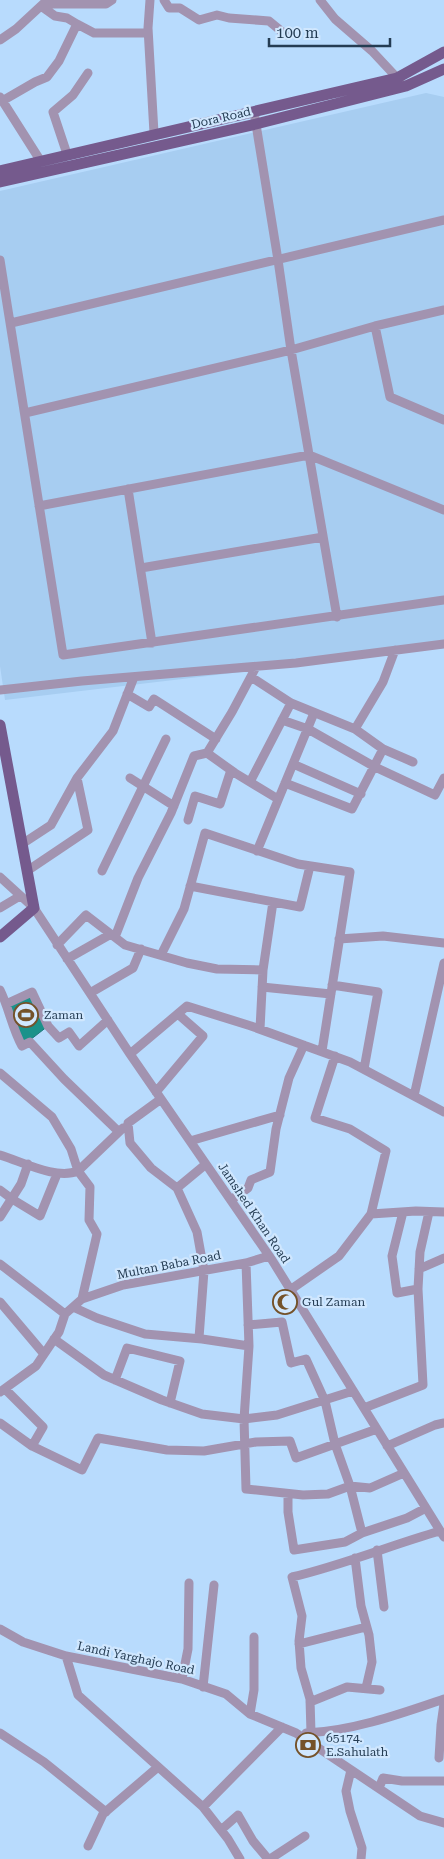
<svg xmlns="http://www.w3.org/2000/svg" width="444" height="1859" font-family="'Roboto Serif',serif">
	<style>
		.built { fill: #a7cdf1 }
		.water { fill: #1b928a; stroke: #1e787a }
		.lines { fill: none; stroke-linecap: round; stroke-linejoin: round }
		.minor { stroke: #a293b0; stroke-width: 9 }
		.major { stroke: #755a8d; stroke-width: 11 }
		.labels { text-anchor: middle; dominant-baseline: central; stroke-width: 4.5; stroke-linejoin: round; paint-order: stroke }
		.street-label { font-size: 12px; fill: #243c53; stroke: #d0e7fe }
		.poi-label { font-size: 12px; fill: #243c53; stroke: #d0e7fe; text-anchor: start }
	</style>
	<rect width="100%" height="100%" fill="#b8dbfd"/>
	<path class="built" d="M426,93L444,97V648L5,700L0,666V191Z"/>
	<path class="water" d="M32,992L48,1026L21,1047L6,1004Z"/>
	<g class="lines">
		<path class="minor" d="M150,0L148,28L154,133
			M164,0L169,8H180L199,20L217,15L229,18L269,21L286,35
			M320,0L335,19L372,51L400,81
			M41,6L55,16L67,18L77,24
			M0,40L16,29L43,4H106L112,0
			M0,97L40,160
			M2,101L35,82L47,77L59,61L77,24L94,33H148
			M254,112L278,260L291,350L337,617
			M67,154L53,112L73,95L88,73
			M0,260L63,655L444,600
			M11,323L444,220
			M375,326L390,397L444,420
			M25,413L291,350L375,326L444,310
			M128,489L152,643
			M39,506L309,455L444,510
			M141,568L323,537
			M395,650L383,682L355,729L383,749L413,762
			M251,677L291,703L355,729
			M0,690L82,681L296,663L444,644
			M127,694L149,707L154,699L216,739
			M282,720L308,729L375,767L435,795L444,778
			M207,753L235,773L278,799
			M293,764L361,794
			M130,778L174,806
			M250,782L291,703
			M285,783L352,809L383,749
			M188,820L195,796L220,804L231,770
			M22,844L51,825L77,778L113,731L134,677
			M257,851L314,713
			M27,871L88,830L77,778
			M102,871L166,739
			M0,877L34,908L130,1054L272,1260L444,1537
			M190,886L300,907L310,866
			M0,908L20,896
			M115,937L138,878L171,813L194,756L207,753L232,712L256,667
			M339,939L383,936L444,943
			M57,945L86,915L125,945L187,963L217,969L263,970
			M161,955L184,909L205,833L298,864L350,872L322,1051
			M67,959L111,934
			M332,985L378,992L364,1069
			M262,987L331,994
			M0,990C9,1008 12,1028 22,1046L30,1042L64,1079L119,1132
			M90,993L133,968L141,949
			M6,1004L32,992L48,1026L59,1038L69,1032L79,1046L108,1020
			M260,1029L263,970L273,902
			M130,1054L187,1006L251,1026L350,1062L444,1112
			M335,1056L315,1118L350,1129L386,1151L371,1214
			M0,1073L52,1117L71,1149L78,1171L90,1187L89,1220L97,1234L82,1299
			M156,1092L203,1036L178,1014
			M414,1096L444,963
			M161,1099L128,1123L130,1143L151,1168L177,1188L206,1164
			M190,1141L280,1115
			M0,1155C23,1162 56,1180 78,1171L123,1128
			M177,1188L197,1232L204,1271L199,1338
			M0,1190L12,1199L40,1216L57,1174
			M231,1200L248,1188L251,1180L270,1172L276,1129L289,1078L304,1045
			M403,1212L392,1256L397,1293L418,1289
			M0,1217L21,1184L28,1164
			M246,1263L249,1346L244,1419L246,1489L303,1495L328,1494L350,1486L370,1488L404,1473
			M0,1264L65,1314
			M419,1269L444,1258
			M290,1290L339,1256L371,1214L416,1211L444,1212
			M0,1302L44,1354
			M73,1307L97,1318L145,1334L202,1339L249,1346
			M248,1325L282,1322L291,1363L306,1359L325,1401L335,1444L350,1486L362,1533
			M54,1339L104,1375L162,1400L202,1414L244,1419L277,1415L353,1391
			M115,1380L127,1348L180,1361L170,1403
			M5,1389L43,1427L32,1446
			M0,1392L36,1366L59,1332L65,1314L82,1299L123,1285L246,1263L269,1256
			M364,1408L423,1385L418,1289L420,1252L429,1212
			M0,1423L32,1446L82,1470L98,1438L167,1450L204,1451L256,1442L290,1441L296,1458L377,1429
			M387,1446L435,1425L444,1423
			M288,1494V1512L294,1550L345,1542L362,1533L407,1518L426,1508
			M377,1550L384,1607
			M355,1558L361,1606L369,1635L372,1662L366,1688
			M0,1629L23,1642L66,1656L182,1679L226,1694L250,1714L296,1733L420,1816L444,1823
			M299,1644L366,1627
			M66,1656L78,1695L203,1807L228,1839L240,1859
			M182,1679L188,1649L189,1583
			M203,1687L214,1585
			M310,1702L347,1687L380,1690
			M444,1704L441,1725L444,1724
			M250,1714L254,1690V1637
			M0,1733L44,1762L106,1812
			M306,1733C353,1731 400,1714 444,1699
			M311,1733L310,1699L301,1668L299,1641L302,1616L292,1577C343,1565 391,1545 440,1531
			M439,1758L441,1725
			M351,1770L346,1791L350,1811L362,1848L361,1859
			M379,1788L383,1778L402,1781H444
			M203,1807L282,1727
			M221,1830L238,1815L253,1841L268,1859
			M88,1846L103,1814L158,1767
			M270,1859L305,1836"/>
		<path class="major" d="M0,171L397,78L444,52
			M0,182L256,124L406,86L444,69
			M0,725L34,908L0,937"/>
	</g>
	<defs>
		<symbol id="stadium-ring" viewBox="-11 -11 22 22"><circle r="9.5" fill="#d0e7fe" stroke="#74522a" stroke-width="1.5"/><path d="M0-5a6.5 5 0 1 0 0 10a6.5 5 0 1 0 0-10ZM-3.5-1.8h7v3.6h-7Z" fill="#74522a"/></symbol>
		<symbol id="mosque-ring" viewBox="-11 -11 22 22"><circle r="9.5" fill="#d0e7fe" stroke="#74522a" stroke-width="1.5"/><path d="M3.5-4.9A6 6 0 1 0 3.5 4.9A5 5 0 1 1 3.5-4.9Z" fill="#74522a"/></symbol>
		<symbol id="bank-ring" viewBox="-11 -11 22 22"><circle r="9.5" fill="#d0e7fe" stroke="#74522a" stroke-width="1.5"/><path d="M-6-4H6V4H-6ZM0-2.3a2.3 2.3 0 1 0 0 4.6a2.3 2.3 0 1 0 0-4.6Z" fill="#74522a"/></symbol>
	</defs>
	<g fill-rule="evenodd">
		<use href="#stadium-ring" x="12" y="1001" width="28" height="28"/>
		<use href="#mosque-ring" x="271" y="1288" width="28" height="28"/>
		<use href="#bank-ring" x="294" y="1731" width="28" height="28"/>
	</g>
	<g class="labels">
		<g class="street-label">
			<text transform="translate(221 118) rotate(-13)">Dora Road</text>
			<text transform="translate(254 1213) rotate(56)">Jamshed Khan Road</text>
			<text transform="translate(169 1265) rotate(-11)">Multan Baba Road</text>
			<text transform="translate(136 1658) rotate(12)">Landi Yarghajo Road</text>
		</g>
		<g class="poi-label">
			<text x="44" y="1015">Zaman</text>
			<text x="302" y="1302">Gul Zaman</text>
			<text x="326" y="1738">65174.<tspan x="326" dy="14">E.Sahulath</tspan></text>
		</g>
	</g>
	<path d="M269 38v8h121v-8" fill="none" stroke="#243c53" stroke-width="2.5"/>
	<text x="276" y="38" font-size="15" fill="#243c53" stroke="#d0e7fe" stroke-width="4" paint-order="stroke">100 m</text>
</svg>
